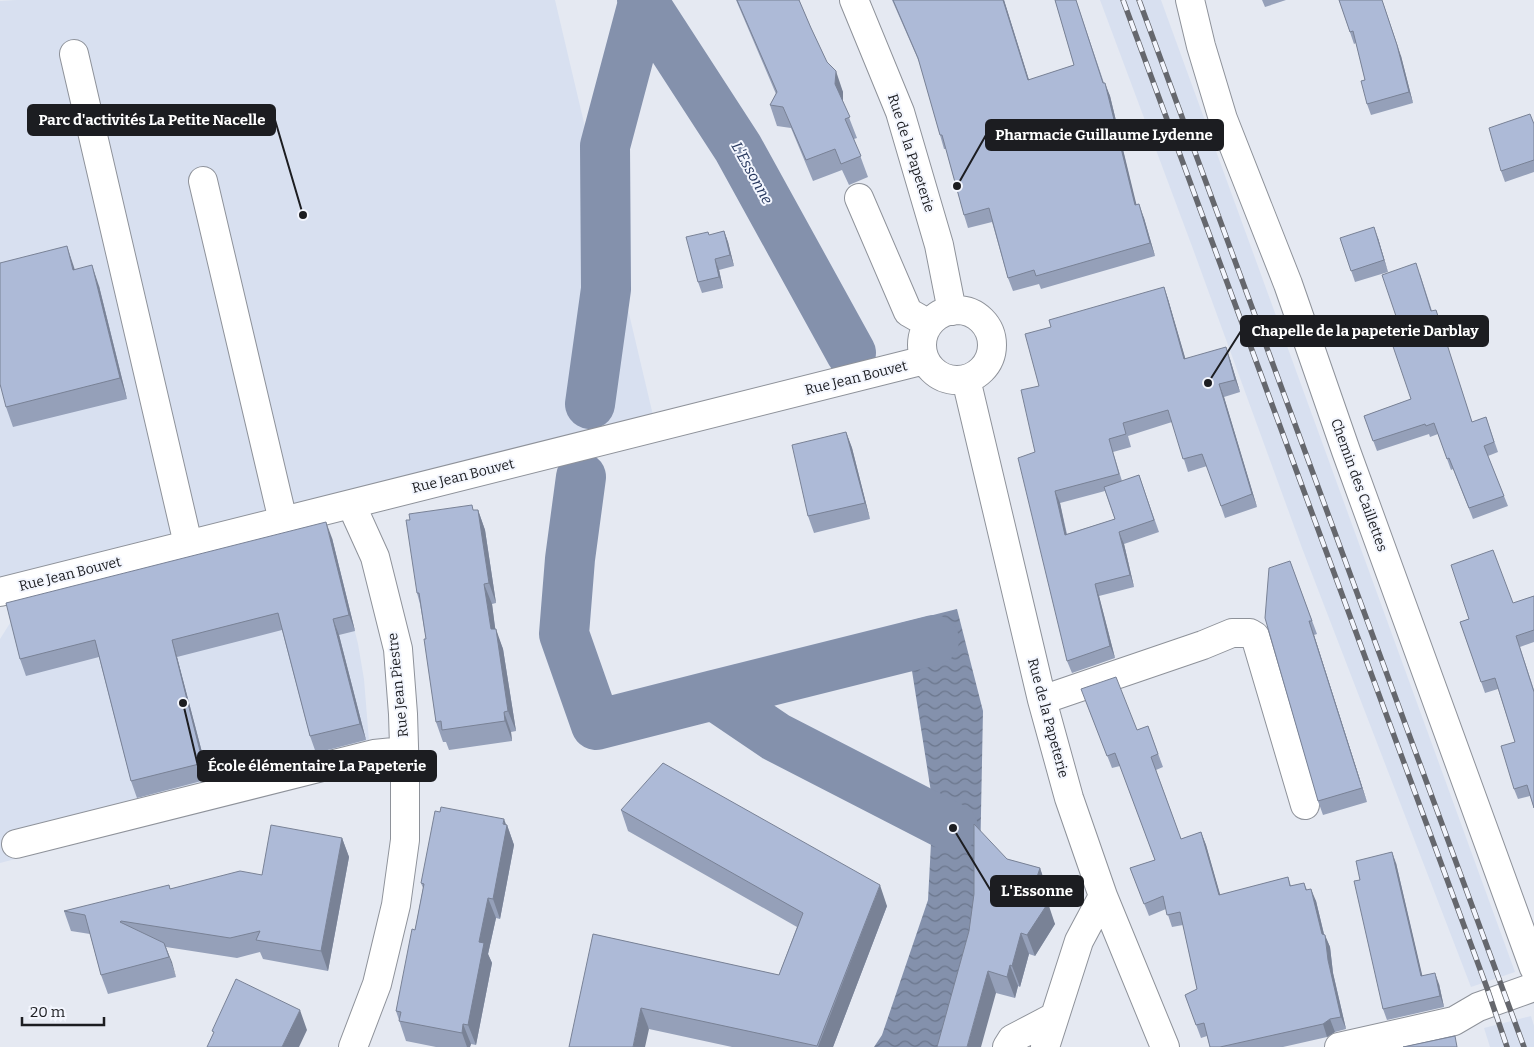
<svg xmlns="http://www.w3.org/2000/svg" width="1534" height="1047" font-family="Bitter,serif">
	<style>
		.built { fill: #d8e0f0 }
		.water { fill: url(#water-waves) }
		.lines { fill: none; stroke-linecap: round; stroke-linejoin: round }
		.river { stroke: #8491ac; stroke-width: 50 }
		.minor-casing { stroke: #8e929a; stroke-width: 30 }
		.minor { stroke: #fff; stroke-width: 28 }
		.rail-casing { stroke: #65676d; stroke-width: 5.5 }
		.rail { stroke: #f3f6fe; stroke-width: 4; stroke-dasharray: 11; stroke-linecap: butt }
		.wall { fill: #95a0b9; fill-rule: evenodd }
		.shaded-wall { fill: #798296 }
		.building { fill: #adbad7; stroke: #798296 }
		.labels { text-anchor: middle; dominant-baseline: central; stroke-width: 4; stroke-linejoin: round; paint-order: stroke }
		.street-label { font-size: 14px; fill: #1c1d21; stroke: #f3f6fe }
		.water-label { font-size: 15px; font-style: italic; fill: #24355c; stroke: #f3f6fe }
		.leader { fill: none; stroke: #1c1d21; stroke-width: 2 }
		.callout-dot { fill: #1c1d21; stroke: #f3f6fe; stroke-width: 2 }
		.callout { fill: #1c1d21; stroke: #1c1d21; stroke-width: 2 }
		.callout-label { font-size: 15px; text-anchor: middle; font-weight: bold; fill: #fff }
	</style>
	<defs>
		<pattern id="water-waves" width="16" height="10" patternUnits="userSpaceOnUse" patternTransform="scale(1.25)"><rect width="16" height="10" fill="#8491ac"/><path d="M0 5q4-4 8 0t8 0" fill="none" stroke="#6b768c"/></pattern>
	</defs>
	<rect width="100%" height="100%" fill="#e5e9f2"/>
	<path class="built" d="M16,0H555L656,428L0,592V1Z
		M1100,0H1161L1515,972L1471,987L1302,548L1193,249Z
		M332,538L358,644L364,679L371,766L0,863V639L12,620Z
		M1531,1016L1534,1026V1047H1490L1484,1028Z"/>
	<path class="water" d="M957,609L983,711L979,915L937,1047H874L882,1035L928,900L933,805L912,671L901,623Z"/>
	<g class="lines">
		<path class="river" d="M642,0L738,148L851,353
			M590,404L606,289L605,146L643,3
			M581,477L570,559L564,634L596,725L714,695L776,737L953,828
			M714,695L934,640"/>
		<defs>
			<path id="minor" d="M854,0L900,112L939,245L952,311
				M1190,0L1201,46L1223,119L1288,284L1346,451L1534,968
				M74,54L188,544
				M203,181L283,521
				M859,198L908,312L929,324
				M922 345a35 35 0 1 1 70 0a35 35 0 1 1-70 0Z
				M966,379L1042,700L1069,798L1103,896L1165,1047
				M351,504L375,557L398,649L403,714L405,778V840L396,905L377,984L353,1047
				M0,592L925,360
				M1042,700L1203,645L1232,633H1250L1255,636L1305,805
				M16,844L374,754L404,751
				M1007,1047L1012,1039L1054,1017
				M1045,1047L1079,941L1103,896
				M1339,1047L1454,1021L1478,1007L1534,987"/>
		</defs>
		<use href="#minor" class="minor-casing"/>
		<use href="#minor" class="minor"/>
		<defs>
			<path id="rail" d="M1123,0L1487,988L1507,1047
				M1139,0L1524,1047"/>
		</defs>
		<use href="#rail" class="rail-casing"/>
		<use href="#rail" class="rail"/>
	</g>
	<path class="wall" d="M736,0H799L811,28L827,62L843,92V102L857,138L854,139L868,177L849,185L842,170L813,181L791,128L777,126L770,105L776,94Z
		M892,0H1004L1029,80L1074,65L1055,0H1076L1104,83L1110,96L1136,205L1144,218L1155,256L1041,289L1039,284L1013,291L1008,278L992,222L968,228L964,215L946,149H944L940,135L920,64Z
		M1262,0H1286L1265,7Z
		M1339,0L1401,56L1413,103L1371,115L1367,104L1365,80L1356,43L1354,44Z
		M1534,124V172L1505,182L1501,171Z
		M724,231L728,242L734,266L719,270L723,288L702,293L698,282L710,235Z
		M1340,238H1378L1388,272L1355,282Z
		M75,270L99,286L127,399L13,427L6,407Z
		M1420,274L1432,311L1436,310L1439,320L1472,422L1486,417L1498,452L1488,456L1508,506L1473,519L1453,469L1451,470L1438,434L1430,437L1429,434L1377,451L1364,416L1411,399L1398,322Z
		M1164,287L1168,299L1185,358L1230,359L1240,392L1224,397L1257,507L1225,518L1207,466L1188,472L1172,422L1128,436L1131,447L1113,452L1122,481L1139,475L1159,532L1124,544L1134,587L1099,596L1115,658L1072,673L1067,661L1035,452L1039,386L1051,327ZM1105,491L1115,519L1067,534L1060,503Z
		M846,432L852,448L870,519L814,533L808,516Z
		M474,510H478L485,530L496,603L492,604L495,629L503,649L516,731L511,732L512,741L449,750L446,742H443L436,722L426,639L420,604L417,593Z
		M332,538L355,631L339,635L366,740L316,753L310,736L282,630L177,657L209,779L137,798L131,781L99,657L26,676L20,659Z
		M1290,561L1317,634L1314,635L1367,802L1323,815L1318,801Z
		M1534,596V642L1520,647L1534,690V808L1530,796L1518,799L1514,789L1515,742L1498,689L1485,693L1460,622Z
		M1086,702L1137,730L1148,726L1163,767L1156,770L1181,839L1201,832L1206,845L1220,895L1288,877L1291,886L1304,883L1307,890L1316,901L1324,934L1330,947L1333,973L1346,1029L1335,1032L1327,1037L1283,1047H1210L1207,1036L1201,1038L1185,995L1197,989L1183,925L1172,927L1166,909L1149,916L1130,868L1155,860L1120,766L1112,768Z
		M621,810L887,906L833,1047H732L649,1029L593,934L779,975L797,927L628,831Z
		M506,825H507L514,845L500,919L496,918L488,954L492,963L476,1045L471,1044L470,1047H436L406,1041L396,1011L415,930L423,888L421,883Z
		M342,838L349,857L328,971L263,959L260,952L237,958L166,947L176,977L108,994L101,975L90,934L71,931L64,911L170,889L262,875Z
		M1007,859L1040,868L1047,889L1043,902L1055,924L1035,956L1029,954L1020,987L1018,986L1015,998L996,993L937,1047Z
		M1396,863L1422,976L1439,984L1444,1007L1387,1020L1383,1009L1360,880Z"/>
	<path class="shaded-wall" d="M1003,0H1004L1033,93L1028,80Z
		M1382,0L1401,56L1413,103L1409,92Z
		M836,71L843,92V104L835,84Z
		M1105,83L1110,96L1140,219L1135,205Z
		M1139,204L1144,218L1155,256L1150,243Z
		M1374,227L1378,238L1388,272L1384,260Z
		M724,231L728,242L734,266L730,255Z
		M67,246L74,267L81,290L73,270Z
		M715,259L719,270L723,288L719,277Z
		M92,265L99,286L127,399L120,378Z
		M1164,287L1168,299L1189,371L1184,359Z
		M1226,347L1230,359L1240,392L1235,380Z
		M1219,384L1224,397L1257,507L1252,494Z
		M846,432L852,448L870,519L865,503Z
		M1055,491L1060,503L1069,547L1065,535Z
		M478,510L485,530L496,603L489,583Z
		M326,522L332,538L355,631L349,615Z
		M1119,532L1124,544L1134,587L1130,575Z
		M484,584L492,604L498,649L491,629Z
		M1095,584L1099,596L1115,658L1110,646Z
		M333,619L339,635L366,740L360,724Z
		M1309,621L1314,635L1367,802L1362,788Z
		M496,629L503,649L516,731L508,711Z
		M172,640L177,657L209,779L203,763Z
		M504,712L511,732L512,741L505,721Z
		M504,819L507,827V825L514,845L500,919L493,899Z
		M1201,832L1206,845L1224,908L1219,895Z
		M342,838L349,857L328,971L321,951Z
		M1392,852L1396,863L1425,987L1421,976Z
		M1040,868L1047,889L1039,917L1048,903L1055,924L1035,956L1027,935L1030,898Z
		M880,885L887,906L833,1047H818Z
		M1311,889L1316,901L1327,947L1322,934Z
		M488,898L496,918L488,954L492,963L476,1045L468,1025L479,942Z
		M1021,933L1029,954L1020,987L1012,966Z
		M1325,935L1330,947L1333,973L1346,1029L1341,1017L1328,960Z
		M164,943L172,962L176,977L169,957Z
		M1010,965L1018,986L1015,998L1007,977Z
		M988,971L996,993L981,1047H967Z
		M1435,973L1439,984L1444,1007L1440,996Z
		M641,1008L649,1029L645,1047H633Z
		M300,1010L307,1030L299,1047H282Z
		M1330,1019L1335,1032L1327,1037L1323,1024Z
		M463,1024L471,1044L470,1047H467L462,1033Z"/>
	<path class="building" d="M737,0H799L811,28L827,62L836,71L835,84L850,117L845,119L861,156L841,164L835,149L806,160L783,107L770,105L777,92Z
		M893,0H1003L1028,80L1074,65L1055,0H1076L1103,83H1105L1135,205L1139,204L1150,243L1036,276L1034,270L1008,278L989,208L964,215L942,135H940L918,58Z
		M1339,0H1382L1397,45L1409,92L1367,104L1361,81L1365,80L1353,31L1350,32Z
		M1530,114L1534,124V160L1501,171L1489,128Z
		M1374,227L1384,260L1351,271L1340,238Z
		M724,231L730,255L715,259L719,277L698,282L686,237L708,232L709,235Z
		M67,246L73,270L92,265L120,378L6,407L0,384V263Z
		M1416,263L1431,311L1436,310L1472,422L1486,417L1494,442L1484,446L1504,496L1469,508L1449,458L1447,459L1434,423L1426,426L1425,424L1373,441L1364,416L1411,399L1386,326L1398,322L1382,275Z
		M1164,287L1184,359L1226,347L1235,380L1219,384L1252,494L1221,506L1202,454L1183,459L1168,410L1123,423L1126,434L1109,439L1119,474L1055,491L1065,535L1115,519L1104,487L1139,475L1154,520L1119,532L1130,575L1095,584L1110,646L1067,661L1018,458L1035,452L1021,390L1039,386L1025,334L1051,327L1049,320Z
		M846,432L865,503L808,516L792,445Z
		M472,505L473,510H478L489,583L484,584L491,629H496L508,711L504,712L505,721L442,730L441,721L436,722L424,639H426L419,593H417L406,520H410L409,514Z
		M326,522L349,615L333,619L360,724L310,736L278,613L172,640L203,763L131,781L95,640L20,659L6,603Z
		M1493,550L1513,603L1534,596V630L1516,636L1534,692V808L1527,785L1514,789L1501,746L1515,742L1495,678L1481,682L1460,622L1469,619L1451,565Z
		M1290,561L1312,621H1309L1362,788L1318,801L1265,618L1269,568Z
		M1116,677L1137,730L1148,726L1158,754L1151,757L1181,839L1201,832L1219,895L1288,877L1290,886L1304,883L1306,890L1311,889L1322,934L1325,935L1328,960L1341,1017L1330,1019L1323,1024L1220,1047H1210L1204,1023L1196,1025L1185,995L1197,989L1180,912L1167,915L1163,896L1144,904L1130,868L1155,860L1115,753L1107,756L1081,689Z
		M663,763L880,885L817,1046L641,1008L633,1047H569L593,934L779,975L803,913L621,810Z
		M441,807L504,819L503,824L507,825L493,899L488,898L479,942L484,943L468,1025L463,1024L462,1033L399,1021L401,1012L396,1011L412,929L415,930L424,884L421,883L435,811L440,812Z
		M974,824L1007,859L1040,868L1030,898L1048,903L1027,935L1021,933L1012,966L1010,965L1007,977L988,971L967,1047H937L969,931L974,894Z
		M271,825L342,838L321,951L256,940L260,931L230,938L121,921L120,922L164,943L169,957L101,975L85,915L64,911L169,885L170,889L240,871L262,875Z
		M1392,852L1421,976L1435,973L1440,996L1383,1009L1354,881L1360,880L1356,861Z
		M236,979L300,1010L282,1047H207L214,1032L212,1031Z
		M1455,1036L1457,1047H1403Z"/>
	<g class="labels">
		<g class="street-label">
			<text transform="translate(911 153) rotate(72)">Rue de la Papeterie</text>
			<text transform="translate(856 378) rotate(-14)">Rue Jean Bouvet</text>
			<text transform="translate(463 476) rotate(-14)">Rue Jean Bouvet</text>
			<text transform="translate(1359 485) rotate(70)">Chemin des Caillettes</text>
			<text transform="translate(70 574) rotate(-14)">Rue Jean Bouvet</text>
			<text transform="translate(398 685) rotate(-96)">Rue Jean Piestre</text>
			<text transform="translate(1048 718) rotate(75)">Rue de la Papeterie</text>
		</g>
		<g class="water-label">
			<text transform="translate(752 173) rotate(61)">L'Essonne</text>
		</g>
	</g>
	<path class="leader" d="M303 215L275 120M957 186L986 135M1208 383L1241 331M183 703L198 766M953 828L991 891"/>
	<g class="callout-dot">
		<circle cx="303" cy="215" r="5"/>
		<circle cx="957" cy="186" r="5"/>
		<circle cx="1208" cy="383" r="5"/>
		<circle cx="183" cy="703" r="5"/>
		<circle cx="953" cy="828" r="5"/>
	</g>
	<g class="callout">
		<rect x="28" y="105" width="247" height="30" rx="5"/>
		<rect x="986" y="120" width="237" height="30" rx="5"/>
		<rect x="1241" y="316" width="247" height="30" rx="5"/>
		<rect x="198" y="751" width="238" height="30" rx="5"/>
		<rect x="991" y="876" width="92" height="30" rx="5"/>
	</g>
	<g class="callout-label">
		<text x="152" y="125">Parc d'activités La Petite Nacelle</text>
		<text x="1104" y="140">Pharmacie Guillaume Lydenne</text>
		<text x="1365" y="336">Chapelle de la papeterie Darblay</text>
		<text x="317" y="771">École élémentaire La Papeterie</text>
		<text x="1037" y="896">L'Essonne</text>
	</g>
	<path d="M22 1017v8h82v-8" fill="none" stroke="#1c1d21" stroke-width="2.5"/>
	<text x="30" y="1017" font-size="15" fill="#1c1d21" stroke="#f3f6fe" stroke-width="4" paint-order="stroke">20 m</text>
</svg>
